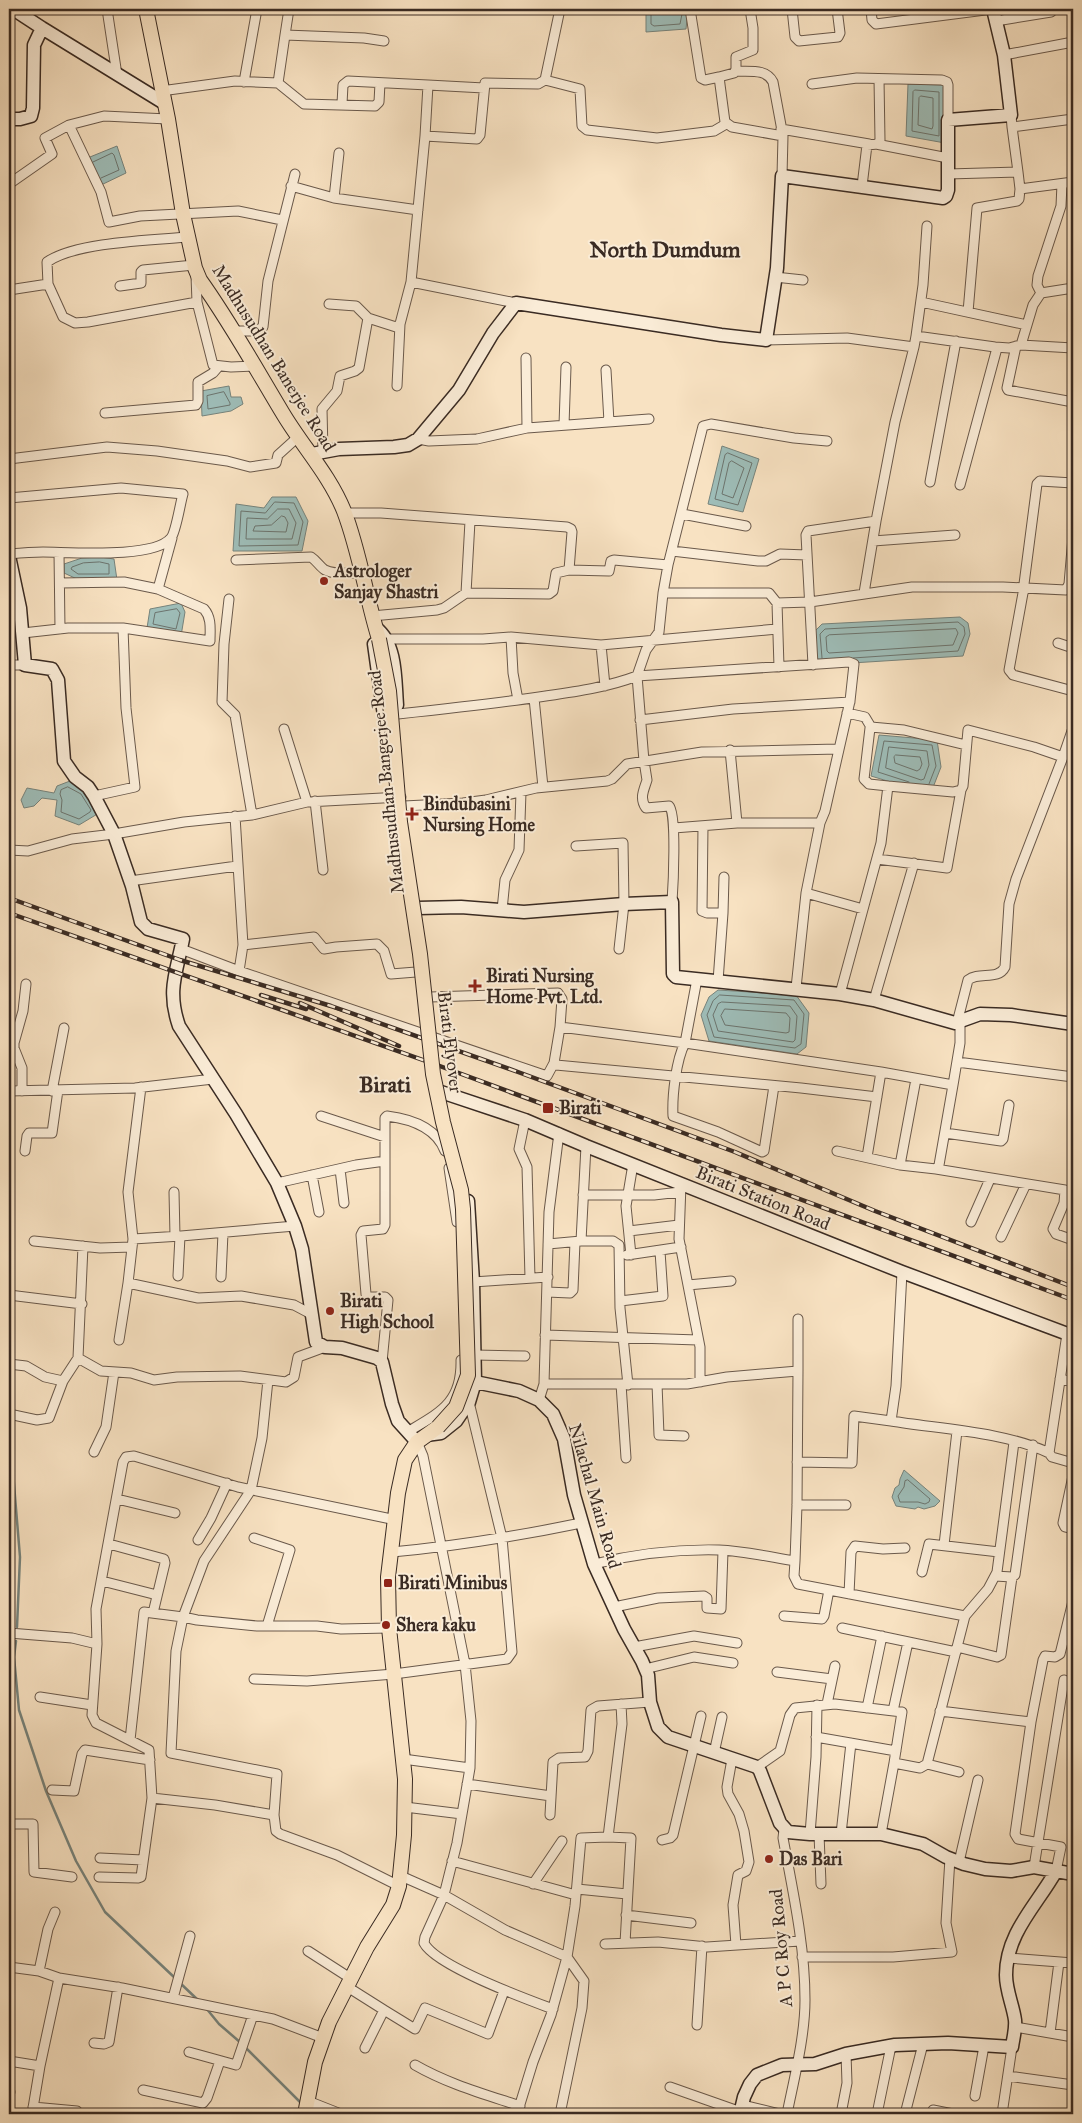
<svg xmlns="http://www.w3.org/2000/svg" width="1082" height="2123" font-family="'IM FELL Great Primer',serif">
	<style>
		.water { fill: #9ebdb8; stroke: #76837c }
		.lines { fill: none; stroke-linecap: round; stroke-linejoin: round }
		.shore { stroke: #6c746e; stroke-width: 1 }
		.stream { stroke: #76837c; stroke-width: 2.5 }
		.street-casing { stroke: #6a594b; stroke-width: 11 }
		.secondary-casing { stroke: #3a2b23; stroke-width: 15 }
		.primary-casing { stroke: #3a2b23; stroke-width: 16 }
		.street { stroke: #faecd7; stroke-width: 9 }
		.secondary { stroke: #faecd7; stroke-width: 12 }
		.primary { stroke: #f8e2c2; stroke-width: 14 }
		.rail-casing { stroke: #3a2b23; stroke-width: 4.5 }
		.rail { stroke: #faecd7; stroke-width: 2.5; stroke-dasharray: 8; stroke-linecap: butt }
		.primary-bridge-casing { stroke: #3a2b23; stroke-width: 16; stroke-linecap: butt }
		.primary-bridge { stroke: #f8e2c2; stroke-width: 14 }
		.poi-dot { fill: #8f2418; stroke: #faecd7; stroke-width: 2 }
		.labels { text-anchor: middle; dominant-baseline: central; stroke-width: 4; stroke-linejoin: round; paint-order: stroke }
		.street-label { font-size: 18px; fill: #3a2b23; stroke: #faecd7 }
		.poi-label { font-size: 18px; font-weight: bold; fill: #3a2b23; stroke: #faecd7; text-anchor: start }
		.district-label { font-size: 22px; font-weight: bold; fill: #3a2b23; stroke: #faecd7 }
	</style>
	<rect width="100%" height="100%" fill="#f8e2c2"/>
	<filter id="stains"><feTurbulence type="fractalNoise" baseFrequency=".004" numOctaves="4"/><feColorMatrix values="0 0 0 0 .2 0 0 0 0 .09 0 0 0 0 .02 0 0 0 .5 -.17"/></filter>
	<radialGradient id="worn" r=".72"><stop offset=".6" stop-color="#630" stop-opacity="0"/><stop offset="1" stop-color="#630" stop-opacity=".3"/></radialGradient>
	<path class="water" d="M646,9H688L686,29L646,32Z
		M908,84L944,85L945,143L906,136Z
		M117,146L126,173L99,186L85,159Z
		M229,386L231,397H241L243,404L231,411L202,416L201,391Z
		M722,446L759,459L743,512L708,504Z
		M272,497H296L308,521L302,551H233L236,504L264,508Z
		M100,557L114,559L117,580L77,579L64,573V564L82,558Z
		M181,603L185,612L181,636L147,628L150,609Z
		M960,617L968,623L970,634L963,656L820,665L816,655L815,631L822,624Z
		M879,735L937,740L941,767L932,790L920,791L871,776Z
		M70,781L85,791L99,813L79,825L55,816L57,800L42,798L34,806L24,808L21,800L27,788L54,793L57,786Z
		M718,990L796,995L809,1013L806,1047L797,1054L709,1041L701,1015L709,997Z
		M904,1470L940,1501L935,1506L924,1509L918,1507L915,1509L896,1506L892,1497L895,1488L899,1485L900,1479Z"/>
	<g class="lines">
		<path class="shore" d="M651,9V24L654,26L680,24L683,9
			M915,90L939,92V136L912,131L913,92Z
			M921,96L933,98V126L932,129L918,125L919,98Z
			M93,162L112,153L114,155L119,170L101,178
			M224,392L230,403V405L208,409L207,396Z
			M728,453L752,463L738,505L715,499L725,455Z
			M732,461L744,468L733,498L722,494L729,463Z
			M275,502L294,503L303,522L298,545L239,546L241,511L265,513Z
			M278,509H289L296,523L292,539H246L247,518L267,519Z
			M282,516L285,517L288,523L286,532L253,531L255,526L271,525Z
			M100,562L109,564V574H78L71,569L72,567L83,563Z
			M177,609L180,613L176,629L153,624L155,613Z
			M956,629L958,633L953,645L829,653L827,651L826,637L829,635Z
			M822,658L820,634L825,629L958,622L964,627L965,634L958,651L853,658
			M889,747L927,751L929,765L924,779L921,780L886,768Z
			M896,755L920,757L922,764L920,769L917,771L895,763L894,757Z
			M909,782L878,772L884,741L932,745L936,766L929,784
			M68,787L81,794L91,810L90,812L79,819L61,812L62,800L60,794L61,790Z
			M720,995L794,1000L804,1014L801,1044L795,1048L714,1037L707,1015L713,1001Z
			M722,1002L790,1006L797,1016L795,1040L793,1042L718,1031L713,1015L718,1004Z
			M725,1009L786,1013L790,1018L789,1032L786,1033L725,1025L721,1016Z
			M908,1480L930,1499L929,1502L925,1504L918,1502H900L898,1496L904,1487L905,1481Z"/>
		<path class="stream" d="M11,1448L20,1557L17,1627
			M16,1641L14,1657L19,1710L46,1791L76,1861L105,1912L175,1978
			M179,1982L199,2001
			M206,2008L219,2024L241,2043
			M245,2047L301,2103
			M312,2111L317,2114"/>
		<defs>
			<path id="street" d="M107,9L117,75
				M690,9L701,78L705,80L719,77L725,122L732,127L783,136L782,176
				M792,9L795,37L799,41L838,37L840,33L837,9
				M871,9L872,20L876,24L993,9
				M996,21L1051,12L1054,9
				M285,35L289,9
				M1004,55L1073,42
				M735,71C749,72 766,68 773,82L783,136
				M719,77L734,73L736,70V57L753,50V28L750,9
				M545,80L580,89L582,126L587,130L657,138L714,131L726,124
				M244,82L257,9
				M380,83L379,102L375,106L304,104L278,83L285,35L364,38L384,41
				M812,84L857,78L942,80L947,82L948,85V120
				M161,91L235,81L278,83
				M342,104L343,85L348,81L428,85
				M1011,115L1012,127L1073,119
				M69,125L101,192L109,222L140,216L238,211L282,220
				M1012,127L1018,172
				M781,129L869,144
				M425,136L428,85L484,88
				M876,144L948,158
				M339,153L334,198L418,210
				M948,174L1018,172L1020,189L1073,182
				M9,184L52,154L45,138L69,125L104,116L168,119
				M291,186L334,198
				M862,186L867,145L878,144L880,140L879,79
				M775,277L803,280
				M411,282L425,136L477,139L480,135L485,83L538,84L545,80L560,9
				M48,284L47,262C75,242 153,240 188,237
				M120,286L141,283V272L143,270L194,265
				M9,290L48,284L63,317L75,323L88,322L197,302L196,276
				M1041,293L1037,285L1038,276L1061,206L1062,184
				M197,302L213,365L231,367L255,366
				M921,302L1027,325
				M329,304L356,306L368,318L396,327L400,324L411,282L516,303
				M968,312L977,208L1017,201L1019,199L1020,189
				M233,331H255L263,327L268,281L295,174
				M916,336L923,285L927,226
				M766,340L847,338L914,347L916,336L995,347L1009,348L1021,345L1073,348
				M1021,345L1033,305L1041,293L1073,288
				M1016,346L1007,388L1008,390L1073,402
				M526,358L527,428
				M606,370L609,422
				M397,386L400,324
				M105,413L196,405L198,401V382L213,373L219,366
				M564,425L566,367
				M418,439L429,441L477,439L527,428L649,419
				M323,452L322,409L337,391L340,376L355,371L359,368L368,318
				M9,459L107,447L157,451L227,461L250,467L276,463L278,455L299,436
				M930,482L956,341
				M1073,483L1040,481L1037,484L1024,584L1025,588L1023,593L1009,670L1013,675L1073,691
				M960,485L997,348
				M9,498L121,488L183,494C180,504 176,532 171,538C154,559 69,552 43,552C32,552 20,553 9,554
				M344,513H381L567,527L571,529L572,532L569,570L609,571L611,561L614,560L668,565
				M682,514L746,526
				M470,521L466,593L549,594L553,591L556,573L569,570
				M876,521L895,422L914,347
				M873,541L955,535
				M672,551L758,561H766L780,554L807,555
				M59,553L60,629
				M236,560L311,557C317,561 320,567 325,570C335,575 351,573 362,573
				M60,583L124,582L158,589L172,538
				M663,593H769L777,603
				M229,599L224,644L222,702L235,715L252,815
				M9,610L20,608
				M372,616L437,610L444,608L466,593
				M23,633L68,628H123L210,641C210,630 212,618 204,609L158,589
				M511,637L513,673L518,700
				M386,639H483L511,637L601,645L777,629
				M1058,643L1073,648
				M601,645L605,686
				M9,665H25
				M813,665L806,535L808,531L876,521L864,593
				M779,667L777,603L810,602L912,587H1003L1066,590L1069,584L1073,537
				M534,698L543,787
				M847,713L865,717L871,727
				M398,714C445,709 492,704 539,697C573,692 605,688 637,676L849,662L854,664L850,701L825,811L820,823H737L674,828
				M640,720L733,709L850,702
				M284,729L307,802
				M730,750L737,823
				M888,786L953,792L961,790L963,786L968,730L1034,747L1063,757L1073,728
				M94,796L135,787L126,708L123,628
				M315,801L323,870
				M404,806L463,803L486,800L536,788L607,781L612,779L627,764L702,752L838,749
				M235,816L243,945L239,971
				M703,826L702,911L707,913H723L718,981
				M576,846L623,843L624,904L619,949
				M9,850L28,851L72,839L114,834L184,822L252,815L307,802L401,797
				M877,859L947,868L961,790
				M130,881L237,866
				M806,893L863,909
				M672,902C673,888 677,813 669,806L646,808C639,798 644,790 647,780L644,761L637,676L646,650L659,632L663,593L668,565L703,426L711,424L794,438L827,441
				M502,910L505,880L519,850L521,792
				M723,913L724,877
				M243,945L314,937L324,949L336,947L377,944L384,951L391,974L416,972
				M181,949L239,971L547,1076L554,1063
				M796,988L806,893L820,823
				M840,994L881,843L888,786L869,784L864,779L870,728L871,727L904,730L966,745
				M430,997L558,993L562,999L560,1027L685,1043L697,979
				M874,1000L914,863
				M957,1023L968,980C979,971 998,981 1005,967L1009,904L1016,879L1063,757
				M560,1027L554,1063L556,1065L801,1088L877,1097
				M957,1062L1073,1077
				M774,1086L764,1151L762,1152L718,1132L673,1116C672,1096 676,1060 685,1043L881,1072L953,1085L960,1043V1022
				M141,1087L128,1192L133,1239L128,1283L198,1298L241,1296L294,1305L311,1314
				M9,1091L135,1088L213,1079
				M22,1091V1068L14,1048V1043L23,1011L26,984
				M52,1091L64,1028
				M321,1116L385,1137
				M525,1120L519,1149L527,1167L530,1278
				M945,1133L1001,1141L1003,1139L1009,1105
				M586,1146L581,1241H613L619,1245L620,1308L628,1385
				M25,1151L27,1136L29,1133H52L58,1090
				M837,1151L900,1165L936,1169L939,1165L953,1085
				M867,1157L881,1072
				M900,1165L916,1079
				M449,1168L457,1222
				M340,1169L344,1203
				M936,1169L1065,1190L1064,1203L1053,1229L1056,1234L1073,1240
				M312,1175L319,1212
				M277,1183L356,1165L385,1161
				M681,1184L679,1239L700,1347V1382
				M174,1192L175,1236
				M583,1195H654L680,1192
				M971,1222L990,1179
				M629,1231L679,1225
				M1001,1237L1026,1184
				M133,1239L181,1236L295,1226
				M34,1241L100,1248L132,1247
				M548,1244L581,1241
				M627,1255L681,1247
				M631,1255L626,1206L633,1164
				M902,1272L896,1386L891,1421C940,1429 1006,1432 1049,1453L1067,1334
				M178,1276L180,1236
				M221,1277L223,1233
				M473,1282L548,1277
				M688,1285L731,1281
				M547,1292L570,1293L573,1290L575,1242
				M9,1295L82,1304
				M620,1301L663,1296L660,1251
				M545,1335L698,1340
				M119,1340L128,1283
				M475,1355L525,1356
				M78,1358L83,1246
				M382,1362L388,1300L385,1297H368L366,1294L361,1235L363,1231L383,1229L385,1225V1118L387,1116C411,1119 436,1127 445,1151
				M9,1364L26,1366L45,1377L63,1381L78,1358L101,1371L131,1373L154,1380L177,1377L240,1376L286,1382L294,1377L298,1357L325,1347
				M798,1371V1319
				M1060,1379L1073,1382
				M268,1380L262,1438L251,1490L204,1561L183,1617L176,1651L171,1753L277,1774L274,1815L276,1831L280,1834L337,1855L399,1886
				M544,1384H687L727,1377L798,1371L797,1505L795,1561C770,1557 744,1551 719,1550C677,1549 635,1554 594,1564
				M621,1384L626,1458
				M657,1384L659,1435L684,1436
				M539,1400L544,1384L549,1212L559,1133
				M9,1414L37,1420L49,1418L63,1381
				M409,1431C441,1412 462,1402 461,1360
				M94,1452L106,1427L114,1372
				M1049,1453L1052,1457L1073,1463
				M797,1462L852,1463L854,1416L891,1421
				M1073,1476L1063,1523L1065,1527L1073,1529
				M117,1499L175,1513
				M797,1505H846
				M254,1538L290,1550L267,1626
				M198,1540L211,1518L227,1483
				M109,1544L164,1559L165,1563L153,1613
				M944,1545L957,1431
				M392,1552C456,1546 518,1536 581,1523
				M795,1561L794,1576L798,1584L965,1616
				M922,1572L929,1544L999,1552
				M995,1576L1012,1577L1015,1575L1033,1445
				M102,1581L157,1595
				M849,1594L851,1552L855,1546L883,1549L905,1548
				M614,1607L658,1598L704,1596L707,1598V1608L721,1609L723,1551
				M784,1616L822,1619L824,1616L829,1590
				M842,1628L956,1652
				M9,1633L72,1638L97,1644
				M634,1647L694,1636L737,1643
				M957,1647L997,1657L1001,1655L1012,1577
				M645,1669L694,1657L733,1663
				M777,1672L832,1679
				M254,1679L307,1681L394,1674L507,1659L512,1652L502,1538L469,1402
				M40,1697L92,1705
				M827,1704L835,1666
				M867,1708L882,1636
				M893,1711L908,1642
				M940,1711L1031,1722
				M816,1737L896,1751
				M130,1740L144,1612L183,1617L197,1620L257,1626H317L341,1629L389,1628
				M714,1753L722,1717
				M403,1759L470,1768
				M732,1759L727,1787L728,1794L739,1814L744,1831L749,1862L746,1871L738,1875L733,1905L736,1945
				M927,1764L959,1772
				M757,1767L780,1751L790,1715L795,1708L835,1704L902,1712L894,1763
				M467,1784L551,1796
				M52,1790L74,1791L82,1754L85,1750L150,1760
				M152,1798L149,1750L96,1723L92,1715L97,1644L96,1609L123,1462L126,1457L134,1456L238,1487L396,1520
				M405,1807L462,1814
				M550,1815L553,1762L559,1758L585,1757L588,1751L591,1710L598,1706L650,1702
				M9,1824H33L34,1872L72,1877
				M784,1829L783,1838C793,1892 805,1946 805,2000C805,2035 795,2075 788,2109
				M810,1834L816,1757L817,1705
				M819,1834L821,1884
				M841,1834L851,1743
				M881,1834L894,1763L920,1768L927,1764L965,1616L988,1589L997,1572L1014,1442
				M608,1837L631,1838L625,1943
				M662,1840L670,1838L673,1835L701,1716
				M100,1858L143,1860
				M452,1861L576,1895
				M959,1862L978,1780
				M1034,1867L1064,1680
				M1056,1871L1061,1847L1018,1839L1015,1834L1031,1722L1043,1660L1045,1656L1055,1657L1060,1654L1073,1601
				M401,1876L444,1895L457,1843L470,1768L471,1721L465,1664L423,1456L417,1442
				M99,1877L138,1878L141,1877L152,1798L215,1805L274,1815
				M533,1884L562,1841
				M577,1889L627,1894
				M626,1915L691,1923
				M605,1944L658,1942L707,1947L800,1941
				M308,1951L350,1978
				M802,1957H893L952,1952L946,1923L950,1858
				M1008,1958L1073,1963
				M9,1967L39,1971L59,1978L122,1988L273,2019L323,2038
				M39,1971L48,1929L55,1912
				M346,1986L384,2010
				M173,1998L190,1936
				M553,2009C526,1999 436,1966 424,1943L425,1937L444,1895L505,1930L567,1957L575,1906L581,1838L608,1837L622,1724L621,1704
				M697,2025L702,1946
				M1015,2027L1073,2037
				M1050,2033L1059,1962
				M94,2043L104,2044L109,2042L118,1987
				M365,2048L384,2010L415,2029L425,2008L488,2034L504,1991
				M189,2052L236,2065L253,2015
				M9,2061L40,2066L59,1978
				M415,2065C448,2084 484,2094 520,2106
				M1008,2076L1073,2085
				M670,2087L741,2112
				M143,2090L203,2103L207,2098L220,2061
				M9,2091L10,2092
				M975,2096L984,2046
				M308,2101L341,2114
				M743,2105L780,2114
				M33,2107L77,2111
				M933,2110L953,2114
				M32,2114L40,2066
				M517,2114L533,2062L551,2015L567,1957
				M560,2114L582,2008L584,1981L567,1957
				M841,2114L847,2083L846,2054
				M877,2114L891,2046
				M905,2114L923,2044
				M1002,2114L1012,2047"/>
			<path id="secondary" d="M13,9L42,28L164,103
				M9,119H20L31,116L33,108L34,45L42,28
				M312,454L339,449L394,447L408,445L418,439L459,390L493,333L516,303L721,335L766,340L777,268L782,176L943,198L946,196L948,190V120L1011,115L1004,55L993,9
				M9,556L20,608L25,665L52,669L58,680L64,761L75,777L88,787L94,796L114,834L132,886L141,922L148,929L183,939C176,974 167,991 179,1026L236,1114L277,1183L295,1226L302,1249L316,1342L325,1347L342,1348L377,1358L382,1362L392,1404L398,1421L417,1442
				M376,628C397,644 395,681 397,705
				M374,644L386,730
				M418,908L461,907L524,912L624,904L672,902L673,974L676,977L840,994L874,1000L955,1023L980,1014L1011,1015L1073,1024
				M441,1092L525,1120L586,1146L902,1272L1073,1336
				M475,1382L519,1391L539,1400L553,1414L564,1439L574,1495L594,1564L624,1629L642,1661L648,1675L650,1702L658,1727L668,1737L757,1767L760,1771L780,1823L788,1832L810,1834H881L923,1844L946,1857L964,1864L985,1869L1011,1871L1034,1867L1073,1874
				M426,1435L441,1433L456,1421L469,1402L475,1382L473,1282L468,1201
				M740,2114L744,2097L750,2084L757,2075L782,2065L815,2064L846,2054L895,2045L948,2043L1012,2047C1013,2039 1016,2029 1015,2020C1013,2005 1006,1991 1006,1975C1006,1933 1037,1905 1056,1871"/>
			<path id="primary" d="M146,9L168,119L183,214L195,268L200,280C230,322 255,367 282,412C302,446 329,474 344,511C360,553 366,597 379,639
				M305,2114L315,2062L329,2022L367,1947L393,1905L399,1886L404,1835L405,1779L389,1628L388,1577L398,1493L405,1460L417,1442L438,1427"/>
		</defs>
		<use href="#street" class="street-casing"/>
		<use href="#secondary" class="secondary-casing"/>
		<use href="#primary" class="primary-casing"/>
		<use href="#street" class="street"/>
		<use href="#secondary" class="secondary"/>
		<use href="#primary" class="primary"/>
		<defs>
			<path id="rail" d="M9,898L180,960L331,1006L518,1072L735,1152L875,1211L1073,1287
				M9,913L437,1065L1073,1300
				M261,995L306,1009
				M300,1003L399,1046"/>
		</defs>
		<use href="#rail" class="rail-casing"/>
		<use href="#rail" class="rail"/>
		<defs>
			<path id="primary-bridge" d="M379,639L389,691L400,822L420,954L433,1074L443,1122L461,1190L463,1209L468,1375L456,1407L438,1427"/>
		</defs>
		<use href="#primary-bridge" class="primary-bridge-casing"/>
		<use href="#primary-bridge" class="primary-bridge"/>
	</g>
	<g class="poi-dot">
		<circle cx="324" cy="581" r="5"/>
		<path d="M409.5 806.5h5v5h5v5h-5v5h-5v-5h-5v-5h5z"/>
		<path d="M472.5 978.5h5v5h5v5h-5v5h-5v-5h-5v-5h5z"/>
		<rect x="542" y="1102" width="12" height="12" rx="2.5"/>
		<circle cx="330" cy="1311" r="5"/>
		<rect x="383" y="1578" width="10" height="10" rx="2.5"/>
		<circle cx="386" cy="1625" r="5"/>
		<circle cx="769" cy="1859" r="5"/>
	</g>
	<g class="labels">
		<g class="street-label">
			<text transform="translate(274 358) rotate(58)">Madhusudhan Banerjee Road</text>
			<text transform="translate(386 782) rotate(-96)">Madhusudhan Bangerjee Road</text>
			<text transform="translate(450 1042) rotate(83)">Birati Flyover</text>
			<text transform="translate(763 1198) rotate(22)">Birati Station Road</text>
			<text transform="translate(595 1496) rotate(74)">Nilachal Main Road</text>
			<text transform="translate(781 1948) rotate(-95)">A P C Roy Road</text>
		</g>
		<g class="poi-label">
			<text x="334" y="571">Astrologer<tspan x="334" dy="21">Sanjay Shastri</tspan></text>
			<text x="423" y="804">Bindubasini<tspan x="423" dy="21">Nursing Home</tspan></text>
			<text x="486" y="976">Birati Nursing<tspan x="486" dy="21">Home Pvt. Ltd.</tspan></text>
			<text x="559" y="1108">Birati</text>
			<text x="340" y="1301">Birati<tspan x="340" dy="21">High School</tspan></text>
			<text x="398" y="1583">Birati Minibus</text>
			<text x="396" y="1625">Shera kaku</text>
			<text x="779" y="1859">Das Bari</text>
		</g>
		<g class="district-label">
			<text x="665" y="249">North Dumdum</text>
			<text x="385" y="1084">Birati</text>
		</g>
	</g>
	<rect width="1082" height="2123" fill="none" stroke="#f8e2c2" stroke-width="30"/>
	<rect x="10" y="10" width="1062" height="2103" fill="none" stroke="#3a2b23" stroke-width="2.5"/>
	<rect x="15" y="15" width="1052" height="2093" fill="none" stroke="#3a2b23"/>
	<rect width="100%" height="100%" filter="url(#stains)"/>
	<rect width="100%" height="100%" fill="url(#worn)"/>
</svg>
